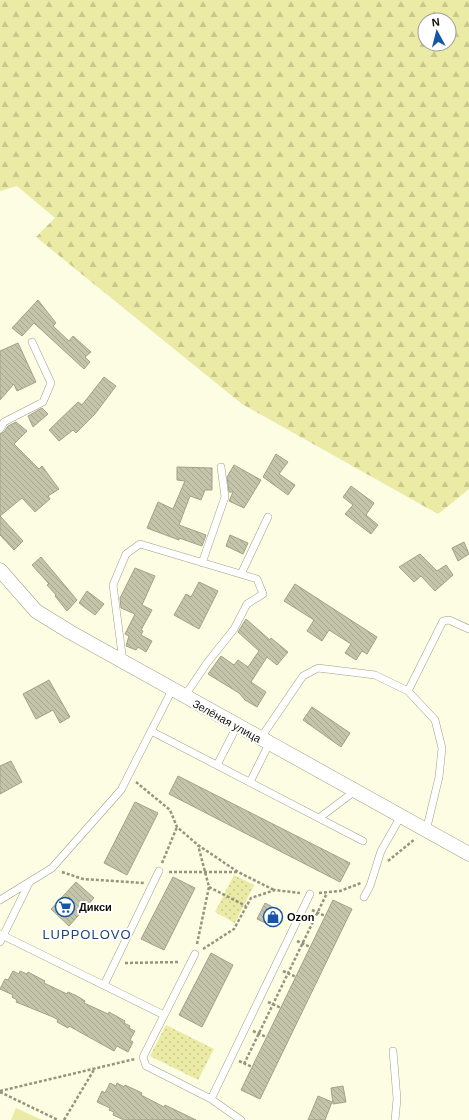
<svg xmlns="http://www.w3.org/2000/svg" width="469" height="1120" font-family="Arial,sans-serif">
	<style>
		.grass { fill: #ebeba5 }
		.forest { fill: url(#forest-firs); fill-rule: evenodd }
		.park { fill: url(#park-dots) }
		.building { fill: url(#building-back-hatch); stroke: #a1a289 }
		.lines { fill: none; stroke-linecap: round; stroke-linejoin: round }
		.lane-casing { stroke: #a0a088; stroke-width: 8 }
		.street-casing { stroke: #a0a088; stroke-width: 15 }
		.path { stroke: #949481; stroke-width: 2.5; stroke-dasharray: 3 2; stroke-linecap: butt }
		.lane { stroke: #fff; stroke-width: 7 }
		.street { stroke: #fff; stroke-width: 14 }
		.labels { text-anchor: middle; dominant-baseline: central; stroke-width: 4; stroke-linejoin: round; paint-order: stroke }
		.street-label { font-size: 11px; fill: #0f0f06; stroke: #fff }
		.poi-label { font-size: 11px; font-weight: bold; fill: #0f0f06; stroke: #fff; text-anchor: start }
		.quarter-label { font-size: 13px; letter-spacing: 1px; fill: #1f467b; stroke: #fff }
	</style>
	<defs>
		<pattern id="forest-firs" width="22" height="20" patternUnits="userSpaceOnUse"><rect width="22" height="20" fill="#ebeba5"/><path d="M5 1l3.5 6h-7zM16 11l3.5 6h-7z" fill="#c8c88d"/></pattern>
		<pattern id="park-dots" width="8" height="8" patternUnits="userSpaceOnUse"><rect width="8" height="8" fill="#ebeba5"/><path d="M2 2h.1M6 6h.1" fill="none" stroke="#c8c88d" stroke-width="1.8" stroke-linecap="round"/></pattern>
		<pattern id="building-back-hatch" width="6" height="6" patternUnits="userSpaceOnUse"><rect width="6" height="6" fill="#c4c4ab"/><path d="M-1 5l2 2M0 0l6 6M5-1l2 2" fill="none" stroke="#a7a792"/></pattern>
	</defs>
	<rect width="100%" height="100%" fill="#fcfde2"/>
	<path class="grass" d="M16,1108L42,1120H11Z"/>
	<path class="forest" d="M0,0H469V489L438,514L242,404L36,237L55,218L17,186L0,191ZM425,20H449V44H425Z"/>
	<path class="park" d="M234,875L254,885L235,923L215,912Z
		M166,1025L214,1049L198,1080L150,1056Z"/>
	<path class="building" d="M38,300L56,323L53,326L69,341L73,336L91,352L85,357L90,362L84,369L34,323L22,336L12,328Z
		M18,343L36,382L17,391L14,384L0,400V351Z
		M104,377L116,386L95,414L76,433L73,430L59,441L49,430L78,402L82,405Z
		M42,408L48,414L33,427L28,416Z
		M16,422L27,431L14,444L39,469L42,466L59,489L48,496L50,499L35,512L22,498L0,516L23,541L14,550L0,535V434L4,432L8,426Z
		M276,454L288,462L279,474L295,485L288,495L263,477Z
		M234,465L261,480L244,508L229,501L233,492H229L227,477Z
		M177,467L212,468V490H205L201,500L190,496L179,525L206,535L202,546L179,538V540L147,528L158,502L173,509L185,481L177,480Z
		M351,486L374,503L366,515L378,525L371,534L345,514L353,505L343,497Z
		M230,535L248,543L243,554L226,546Z
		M464,542L469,554L458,561L452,548Z
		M420,554L437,571L446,565L453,575L435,591L421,576L414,582L399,567Z
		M41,557L77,600L67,611L55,596L56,595L47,585L49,584L32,565Z
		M135,568L155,576L142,605L152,610L141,630L143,631L141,635L152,641L146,652L138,647L136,650L126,646L129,636L125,634L135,614L121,608L120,598Z
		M199,582L218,591L199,629L174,615L186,594L191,597Z
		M295,584L377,637L367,654L362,651L356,660L345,653L351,644L329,630L322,641L307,631L314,620L284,601Z
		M87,591L104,604L95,615L79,603Z
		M246,619L270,640L271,638L288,652L277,665L267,657L251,682L266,692L257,707L245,700L239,693L208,674L221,656L234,665L238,660L248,667L259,651L238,632Z
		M49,680L70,717L60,723L53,710L36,719L23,694Z
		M312,707L350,733L341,747L303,720Z
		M11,761L22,782L0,794V766Z
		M178,776L350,863L340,882L169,794Z
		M135,802L158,813L127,875L104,863Z
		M173,877L195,888L164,950L141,939Z
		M76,882L94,898L69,926L51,909Z
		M333,900L352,909L260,1099L241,1090Z
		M265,903L282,912L274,927L257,919Z
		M211,953L233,965L202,1027L179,1015Z
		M13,971L19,974L20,971L27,974L28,972L45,981L44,983L67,994L68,992L77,996L85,1001L84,1003L108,1014L109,1012L125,1021L124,1023L130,1026L129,1028L135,1031L130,1040L133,1042L128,1052L117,1046L114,1051L69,1026L68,1028L57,1022L58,1020L53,1017L16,1002L17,1000L12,997L13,995L0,989L5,979L8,980Z
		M110,1083L116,1086L117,1083L124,1087L125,1085L142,1093L141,1095L164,1107L165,1105L196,1120H124L113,1115L114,1112L109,1110L110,1108L97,1102L102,1091L105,1093Z
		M343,1086L346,1102L333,1104L331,1088Z
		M318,1096L332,1102L325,1120H308Z"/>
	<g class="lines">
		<defs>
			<path id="lane" d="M0,429L4,422L43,402L51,383L32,342
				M202,563L225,497L221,467
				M241,574L268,517
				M123,662L113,585L126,554L140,544L257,579L263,594L247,604L234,629L207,663L184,697
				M408,691L443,621L449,620L469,629
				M151,731L363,841
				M260,739L303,676L318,668L375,675L408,691L435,720L442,748L439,777L426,831
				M217,765L237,726
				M250,782L269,744
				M319,818L355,791
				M364,897L370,886L381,851L401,816
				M0,900L52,868L121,790L172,690
				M0,934L164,1015
				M0,942L29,883
				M195,954L143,1057L146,1066L211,1099L241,1120
				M104,985L159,871
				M393,1051L397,1099L395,1120
				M211,1099L310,894"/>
			<path id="street" d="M0,570L36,611L70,632L469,854"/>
		</defs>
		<use href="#lane" class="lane-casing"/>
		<use href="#street" class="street-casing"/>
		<path class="path" d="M136,782L170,810L177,827L198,845L238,872L274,890
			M388,861L415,839
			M162,863L177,827
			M62,872L83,879L144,883
			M169,872H238
			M209,887L246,906
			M319,893L340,891L361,883
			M312,910L325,916
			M297,941L310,947
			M197,944L209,887L198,845
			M203,949L234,929L251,898L275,890L300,893
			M125,963L180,962
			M283,971L296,977
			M268,1002L281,1008
			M253,1031L266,1037
			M239,1061L252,1067
			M244,1064L327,893
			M0,1091L135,1059
			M0,1092L58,1120
			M64,1120L95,1068"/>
		<use href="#lane" class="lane"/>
		<use href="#street" class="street"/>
	</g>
	<defs>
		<symbol id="supermarket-ring" viewBox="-11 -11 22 22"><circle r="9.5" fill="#fff" stroke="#1556a6" stroke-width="1.5"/><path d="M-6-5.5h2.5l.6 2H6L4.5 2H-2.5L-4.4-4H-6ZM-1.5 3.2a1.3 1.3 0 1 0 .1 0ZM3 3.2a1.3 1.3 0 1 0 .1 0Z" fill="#1556a6"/></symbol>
		<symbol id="shop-ring" viewBox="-11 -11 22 22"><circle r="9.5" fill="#fff" stroke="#1556a6" stroke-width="1.5"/><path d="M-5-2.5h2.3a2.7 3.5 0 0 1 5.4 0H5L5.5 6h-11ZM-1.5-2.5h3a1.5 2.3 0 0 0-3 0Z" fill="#1556a6"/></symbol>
	</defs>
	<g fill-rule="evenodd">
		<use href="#supermarket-ring" x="54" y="896" width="22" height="22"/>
		<use href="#shop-ring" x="262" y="906" width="22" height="22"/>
	</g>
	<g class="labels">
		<g class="street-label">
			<text transform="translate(227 721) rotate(29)">Зелёная улица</text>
		</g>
		<g class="poi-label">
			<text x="79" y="907">Дикси</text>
			<text x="287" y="917">Ozon</text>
		</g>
		<g class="quarter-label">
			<text x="87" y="934">LUPPOLOVO</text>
		</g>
	</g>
	<g transform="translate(437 32) rotate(353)"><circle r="19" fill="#ffffff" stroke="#9f9f9b"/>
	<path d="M0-3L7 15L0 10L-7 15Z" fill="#1556a6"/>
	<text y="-6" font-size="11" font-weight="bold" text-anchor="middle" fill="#0f0f06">N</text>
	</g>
</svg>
